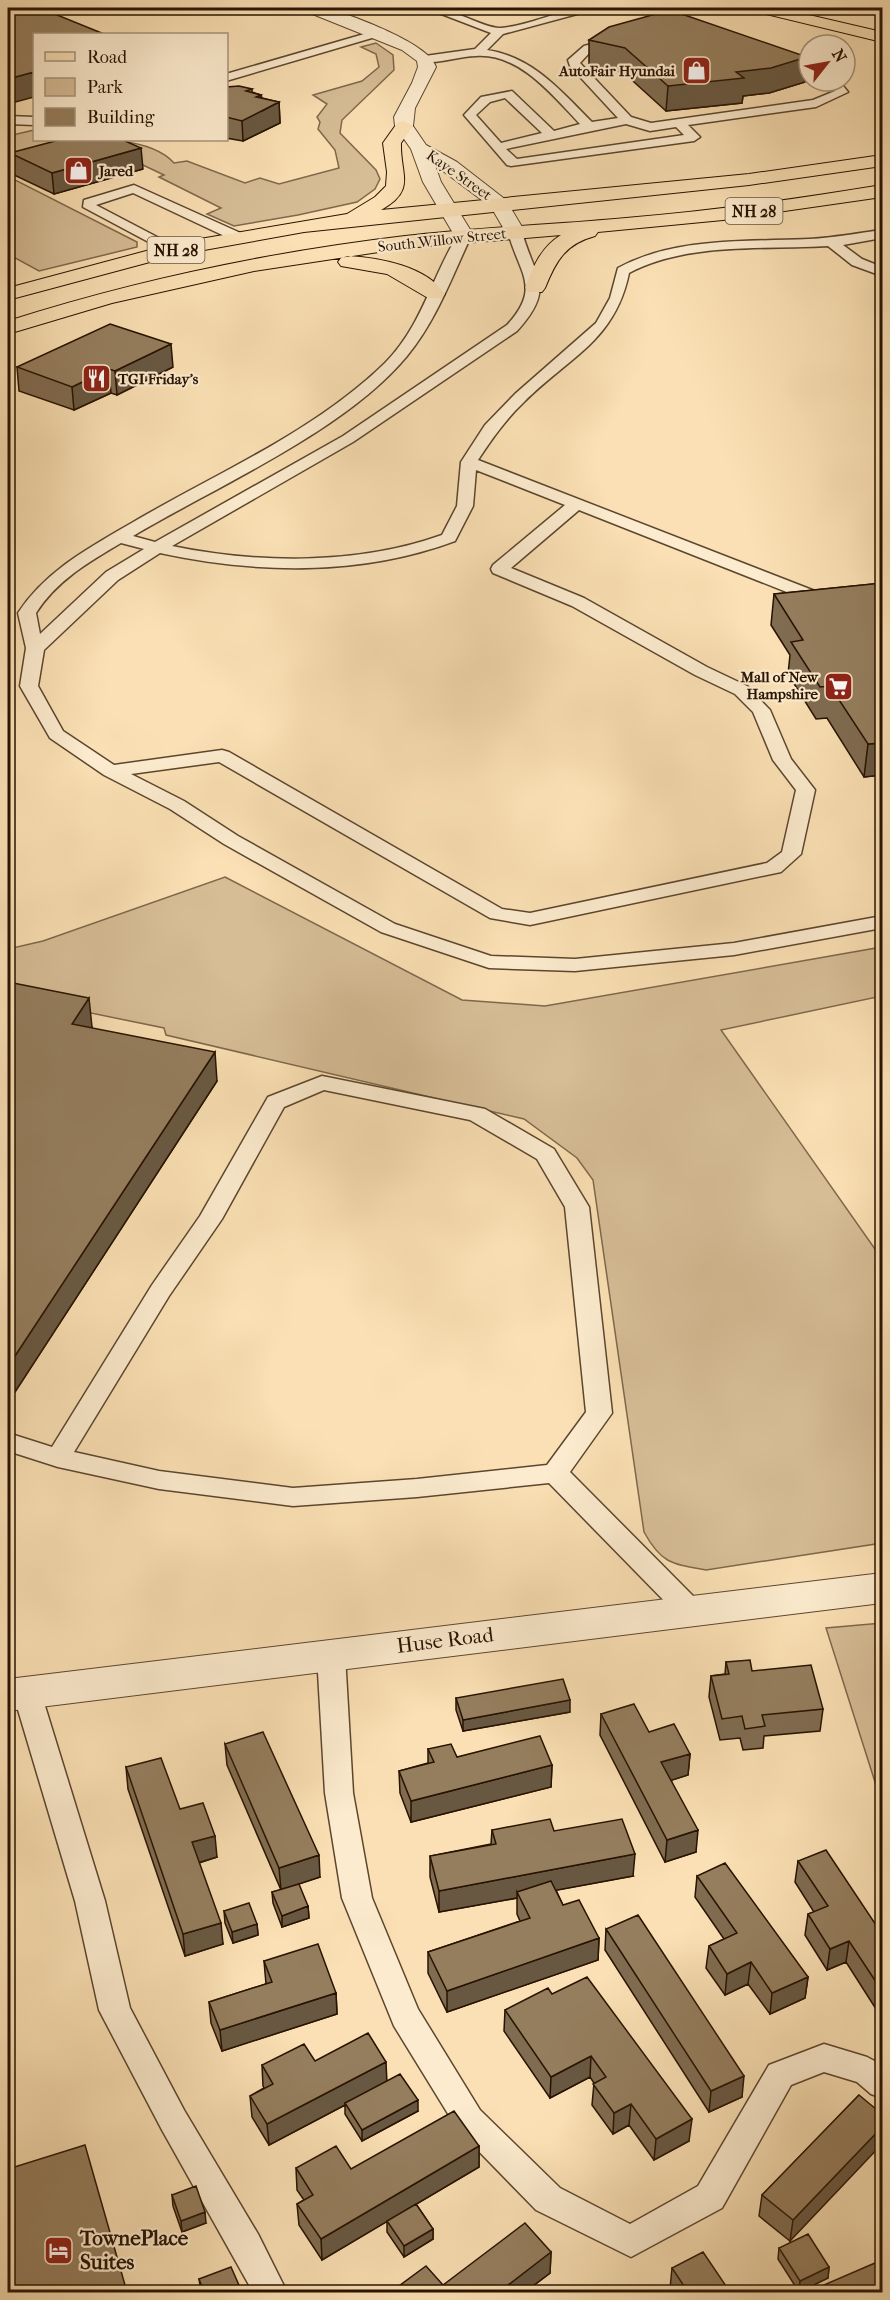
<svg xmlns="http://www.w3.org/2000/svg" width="890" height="2300" font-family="'IM FELL French Canon',serif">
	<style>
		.green { fill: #d6bd96; stroke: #7f684c; stroke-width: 1.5 }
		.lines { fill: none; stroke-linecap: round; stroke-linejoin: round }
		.service-casing { stroke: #5c462e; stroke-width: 3 }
		.minor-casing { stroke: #5c462e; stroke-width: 2 }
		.tertiary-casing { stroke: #5c462e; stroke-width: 2 }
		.primary-casing { stroke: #281301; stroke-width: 2 }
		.motorway-casing { stroke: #281301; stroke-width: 2 }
		.service { fill: #fcebce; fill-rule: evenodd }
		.minor { fill: #fcebce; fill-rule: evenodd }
		.tertiary { fill: #fcebce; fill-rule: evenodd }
		.primary { fill: #fae0b4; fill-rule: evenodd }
		.motorway { fill: #fae0b4; fill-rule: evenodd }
		.wall { fill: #806c51; stroke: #281301; stroke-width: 1.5 }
		.shaded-wall { fill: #685842; stroke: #281301; stroke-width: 1.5 }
		.building { fill: #957e5e; stroke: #281301; stroke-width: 1.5 }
		.labels { text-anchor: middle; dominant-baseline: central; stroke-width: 4.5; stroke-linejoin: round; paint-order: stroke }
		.far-poi-label { font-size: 15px; font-weight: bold; fill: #281301; stroke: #fcebce; text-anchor: end }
		.far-street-label { font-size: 15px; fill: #281301; stroke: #fcebce }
		.shield { fill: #fcebce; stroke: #68543e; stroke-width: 1.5 }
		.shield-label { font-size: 16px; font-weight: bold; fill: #281301 }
		.near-street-label { font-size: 21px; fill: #281301; stroke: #fcebce }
		.near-poi-label { font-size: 21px; font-weight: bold; fill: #281301; stroke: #fcebce; text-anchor: start }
	</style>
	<rect width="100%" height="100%" fill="#fae0b4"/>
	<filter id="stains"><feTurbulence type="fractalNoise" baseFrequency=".00333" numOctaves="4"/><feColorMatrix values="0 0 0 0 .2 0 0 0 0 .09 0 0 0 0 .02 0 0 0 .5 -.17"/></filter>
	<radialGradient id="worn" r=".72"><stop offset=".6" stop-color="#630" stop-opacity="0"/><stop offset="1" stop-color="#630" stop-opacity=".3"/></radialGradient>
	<path class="green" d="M376,43L393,55L394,70L342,120L340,133L376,170L380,179L375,189L357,202L298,215L234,226L207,214L221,208L159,177L164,175L103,146L14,170L11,178L137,242V247L39,271L8,254V136L34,130V140C73,140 146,132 174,163L187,161L245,183L260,178L279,184L339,168L335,150L318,129L320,122L317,117L327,104L313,95L362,81L379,67L376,54L361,47Z
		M225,877L462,1000L545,1006L882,947V996L721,1030L882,1259V1543L706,1570C671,1564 661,1563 644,1532L593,1180L577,1158L524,1119L166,1035L164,1028L8,996V949L43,941Z
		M882,1623V1804L826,1628Z"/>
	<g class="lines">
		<defs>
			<path id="service" d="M430,8C454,8 485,29 501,28C533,25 561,8 593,8L592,10L503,34L487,50C533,57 561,91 592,122L618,118L570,66L568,60L584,46L617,37L621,38V42L592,50L580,63L631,117L651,123L813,100L835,91L819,81L840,82L848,92L816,107L688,125L700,137L694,141L511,166L507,165L464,115L481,97L512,91L554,131L580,124C553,96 520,53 476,56C458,56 438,65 421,61L419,59L425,56L475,49L491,33L431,10ZM505,98L542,133L501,143L476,115L490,102ZM626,124L650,131L676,127L684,135L517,159L506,149Z
				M378,30L384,33L382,35L226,81V74Z
				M8,116L34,117V125L8,124Z
				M134,185L245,235L247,238L245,241H235L133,193L96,205L178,248L180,251L173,255L83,207L84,200Z
				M515,228L522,232C535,279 556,288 517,331L353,442L172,546C259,564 358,565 442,535L457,506L461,462L485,425L515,394L596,323L610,298L618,268C675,237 746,242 809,239C834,238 858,233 882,230V238L843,245L862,259L882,267V276L852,265L828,246C764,250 687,242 629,273C615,341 569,357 524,402C505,420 492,439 478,460L820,593L882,587V597L812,602L579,510L511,568L584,598L707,667L747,686L770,710L791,759L815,790L801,854L781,872L530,925L490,918L219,762L131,774L184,801L238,836L395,924L491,956L575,959L734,943L882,916V928L734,955L575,971L489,968L381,932L224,844L170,809L104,775L50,738L20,686L26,648L18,613C47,569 91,547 135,521C219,472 314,432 385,363C422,326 432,276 459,233L464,232L471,236C452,277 436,321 407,356C345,431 217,486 133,536L155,542L343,436L507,325C542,287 519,274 508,232ZM476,470L565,505L493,565L491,569L493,573L572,606L695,675L735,694L753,712L773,760L796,790L782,852L767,863L530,913L502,909L229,752L222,750L114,765L63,731L38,686L44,650L118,580L160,553C257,574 361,576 455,541L473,506ZM121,543L144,549L106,572L40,634L36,613C57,580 89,562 121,543Z
				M322,1076L485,1109L554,1149L589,1207L612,1413L570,1472L700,1603L704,1610L700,1617L690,1620L680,1617L549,1483L417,1497L293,1506L159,1489L58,1467L8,1451V1433L52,1447L152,1285L200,1216L268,1097ZM324,1090L470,1120L537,1159L565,1207L586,1412L547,1465L417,1479L293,1488L159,1471L74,1452L169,1296L222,1219L284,1107Z
				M331,1644L341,1648L345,1655L353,1793L372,1898L418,2009L480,2110L560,2188L630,2224L698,2186L769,2065L824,2044L867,2057L882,2065V2098L871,2094L857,2082L824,2072L791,2085L722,2208L631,2257L536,2210L458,2130L394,2026L342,1898L325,1793L317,1655L321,1648Z
				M27,1682L37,1685L41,1693L105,1901L130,2008L184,2110L258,2234L287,2292H253L162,2130L99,2010L75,1901L13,1693L17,1685Z"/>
			<path id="minor" d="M303,8C310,7 319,6 326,8C351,15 429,43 436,67L415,108L413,126L426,145L457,162L506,200L525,232L522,236H508L491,207L435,165L441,182L474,236L471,240H457L423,182L411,149L395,126L394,117L412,83L418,67L417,61L402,50L305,11Z"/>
			<path id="tertiary" d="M882,1573V1603L8,1711V1679Z"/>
			<path id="primary" d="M404,121L413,126L401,143C400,175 417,190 381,210L749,174L882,155V166L749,185L304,232L176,255L8,300V288L176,243L347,214L375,197L386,186L387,172L383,143L398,122Z
				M882,185V197L723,220L598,232L595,236C565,244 556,261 545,288L542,292H528L525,288C533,267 541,247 561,235L405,248L254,271L112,303L8,334V321C137,280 270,252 405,236C479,227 553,225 626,218C712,211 797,199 882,185Z
				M348,256C380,258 426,266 445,294L442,298H428L387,274L341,266L338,262L341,258Z"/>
			<path id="motorway" d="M752,8H779L882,32V42L754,11Z"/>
		</defs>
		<use href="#service" class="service-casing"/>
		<use href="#minor" class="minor-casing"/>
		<use href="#tertiary" class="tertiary-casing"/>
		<use href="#primary" class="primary-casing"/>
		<use href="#motorway" class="motorway-casing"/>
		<use href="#service" class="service"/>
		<use href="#minor" class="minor"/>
		<use href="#tertiary" class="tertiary"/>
		<use href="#primary" class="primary"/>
		<use href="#motorway" class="motorway"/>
	</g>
	<path class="wall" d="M589,40L805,82L769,93L743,96L742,103L666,111L624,73L589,64Z
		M226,87L252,89V92L261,95L262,98L279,102L280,123L243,141L226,138Z
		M10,153L143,169L54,194L12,174Z
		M17,367H173L117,395L111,393L74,410L19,391Z
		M882,583V775L864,777L827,718L816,719L788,674L790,655L771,625L774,594Z
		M8,982L92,1027L91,1028L217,1081L15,1392L8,1389Z
		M726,1662L752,1671L823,1709L820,1731L764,1736L763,1748L743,1750L740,1738L720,1740L709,1697L711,1676L725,1674Z
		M456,1698L570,1712L463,1731L456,1710Z
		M601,1714L649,1732L690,1754L688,1775L671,1780L696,1852L665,1862L600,1735Z
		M225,1744L320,1877L292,1886L308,1906L309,1918L282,1927L273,1903L272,1892L281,1890L227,1765Z
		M428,1749L457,1757L552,1765L551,1787L411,1822L400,1793L399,1771L428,1763Z
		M126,1767L180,1809L217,1857L199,1863L223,1944L185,1956L128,1789Z
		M492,1830L554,1831L633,1876L556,1890L563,1905L599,1938L598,1960L447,2012L428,1973V1952L520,1921L517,1914V1898L439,1912L430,1877V1856L491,1844Z
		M798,1861L882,1934V2007L876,2009L846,1962L827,1970L805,1935L808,1914L814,1912L795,1882Z
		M697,1876L808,1977L805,1998L770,2014L748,1984L725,1995L706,1968L709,1946L724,1939L695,1897Z
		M224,1911L257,1924L258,1935L233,1943L225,1923Z
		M606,1929L742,2097L709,2112L605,1950Z
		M264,1961L336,1993L337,2014L222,2051L211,2023L209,2002L266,1984Z
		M552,1994L689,2141L654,2160L629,2125L613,2134L592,2105L594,2083L590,2077L550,2098L504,2031L505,2010Z
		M315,2061L387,2081L418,2111L362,2141L345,2114V2105L269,2145L252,2117L250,2096L264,2088L263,2086L262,2065Z
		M859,2095L790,2241L759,2216L762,2195Z
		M479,2146V2167L416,2204L433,2229V2239L404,2257L387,2232V2221L322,2260L299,2225L297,2204L304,2200L297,2190L296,2168L351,2169Z
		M172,2195L206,2223L182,2232L173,2206Z
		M779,2248L829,2267L828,2278L799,2292L778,2259Z
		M551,2252L550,2273L525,2292H399V2286L443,2285Z
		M672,2268L730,2292H673L670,2289Z
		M199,2279L242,2292H201Z"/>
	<path class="shaded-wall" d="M807,57L805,82L769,93L743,96L742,103L666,111L668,86Z
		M34,72V97L8,104V79Z
		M261,95L262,111L279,102L280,123L243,141L242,121L256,97Z
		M141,148L143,169L54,194L52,173Z
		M171,344L173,367L117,395L115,371Z
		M109,369L111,393L74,410L72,387Z
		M882,743V775L864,777L868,744Z
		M89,998L92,1027L75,1052L72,1024Z
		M215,1052L217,1081L15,1392L11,1362Z
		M570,1700V1712L463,1731V1720Z
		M690,1754L688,1775L660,1784L661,1762Z
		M552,1765L551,1787L411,1822V1801Z
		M698,1830L696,1852L665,1862L667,1840Z
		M215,1836L217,1857L194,1864L192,1842Z
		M635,1854L633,1876L520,1897L517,1892V1898L439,1912V1891Z
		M319,1855L320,1877L281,1890L279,1868Z
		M308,1906L309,1918L282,1927V1916Z
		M221,1923L223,1944L185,1956L183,1934Z
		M257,1924L258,1935L233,1943L232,1932Z
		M599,1938L598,1960L447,2012V1991Z
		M849,1941L846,1962L827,1970L830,1949Z
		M751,1962L748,1984L725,1995L727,1974Z
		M808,1977L805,1998L770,2014L772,1993Z
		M882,1987V2007L876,2009L880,1988Z
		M336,1993L337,2014L222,2051L220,2030Z
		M591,2056L590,2077L550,2098L551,2077Z
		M386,2062L387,2083L345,2103V2105L269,2145L267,2124Z
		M744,2076L742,2097L709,2112L711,2091Z
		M418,2100V2111L362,2141V2130Z
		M631,2104L629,2125L613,2134L614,2113Z
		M692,2119L689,2141L654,2160L656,2139Z
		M882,2127V2144L790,2241L793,2220Z
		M479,2146V2167L322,2260L321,2239Z
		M205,2212L206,2223L182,2232L181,2221Z
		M433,2229V2239L404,2257V2246Z
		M551,2252L550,2273L525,2292H499Z
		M829,2267L828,2278L799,2292L800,2281Z"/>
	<path class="building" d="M8,8H40L104,34H34V72L8,79Z
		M670,10L807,57L771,68L736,72L744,78L668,86L625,48L589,40L609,27Z
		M239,86L252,89L246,91L261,95L256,97L279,102L242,121L226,117V87Z
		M59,140H123L141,148L52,173L10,153Z
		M110,324L171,344L115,371L109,369L72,387L17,367Z
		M882,583V743L868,744L830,686L820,687L791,642L803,640L774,594Z
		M8,982L89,998L72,1024L215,1052L11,1362L8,1361Z
		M750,1660L752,1671L811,1665L823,1709L762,1715L765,1726L745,1729L742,1716L722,1719L711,1676L729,1674L726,1662Z
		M563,1679L570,1700L463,1720L456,1698Z
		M634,1704L649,1732L674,1724L690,1754L661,1762L698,1830L667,1840L601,1714Z
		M263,1732L319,1855L279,1868L225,1744Z
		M540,1736L552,1765L411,1801L399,1771L434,1762L428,1749L451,1744L457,1757Z
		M161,1758L180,1809L203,1803L215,1836L192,1842L221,1923L183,1934L126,1767Z
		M550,1819L554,1831L622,1819L635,1854L439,1891L430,1856L496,1844L492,1830Z
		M826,1850L882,1934V1987L880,1988L849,1941L830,1949L808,1914L828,1906L798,1861Z
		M725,1863L808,1977L772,1993L751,1962L727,1974L709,1946L737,1933L697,1876Z
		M551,1881L563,1905L579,1900L599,1938L447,1991L428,1952L530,1918L517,1892Z
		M299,1884L308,1906L282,1916L272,1892Z
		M249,1903L257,1924L232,1932L224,1911Z
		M638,1915L744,2076L711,2091L606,1929Z
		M318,1944L336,1993L220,2030L209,2002L272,1982L264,1961Z
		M587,1977L692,2119L656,2139L631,2104L614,2113L593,2084L606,2077L591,2056L551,2077L505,2010L548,1988L552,1994Z
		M368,2033L386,2062L267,2124L250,2096L273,2084L262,2065L304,2044L315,2061Z
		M400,2074L418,2100L362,2130L345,2103Z
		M859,2095L882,2114V2127L793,2220L762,2195Z
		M454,2111L479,2146L321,2239L297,2204L313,2195L296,2168L336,2146L351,2169Z
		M85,2145L127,2292H8V2169Z
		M196,2186L205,2212L181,2221L172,2195Z
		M416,2204L433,2229L404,2246L387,2221Z
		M525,2223L551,2252L499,2292H404L399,2286L426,2266L443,2285Z
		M808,2234L829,2267L800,2281L779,2248Z
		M703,2252L730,2292H688L672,2268Z
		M882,2260V2292H811L810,2291Z
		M231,2267L242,2292H204L199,2279Z"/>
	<defs>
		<symbol id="shop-square" viewBox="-11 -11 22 22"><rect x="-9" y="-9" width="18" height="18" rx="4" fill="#8f2418" stroke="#fcebce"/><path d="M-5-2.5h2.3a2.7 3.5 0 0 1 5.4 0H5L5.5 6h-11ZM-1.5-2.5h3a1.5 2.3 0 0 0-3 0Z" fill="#fff"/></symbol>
		<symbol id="restaurant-square" viewBox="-11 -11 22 22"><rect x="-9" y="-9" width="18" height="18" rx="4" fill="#8f2418" stroke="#fcebce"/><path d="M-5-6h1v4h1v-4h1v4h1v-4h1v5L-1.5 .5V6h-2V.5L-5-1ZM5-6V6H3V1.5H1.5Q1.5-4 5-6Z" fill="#fff"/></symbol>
		<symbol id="supermarket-square" viewBox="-11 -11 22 22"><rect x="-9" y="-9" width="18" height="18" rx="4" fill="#8f2418" stroke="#fcebce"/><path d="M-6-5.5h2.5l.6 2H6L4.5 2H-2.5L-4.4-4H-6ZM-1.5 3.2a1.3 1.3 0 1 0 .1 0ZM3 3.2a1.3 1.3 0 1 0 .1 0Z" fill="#fff"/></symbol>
		<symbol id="hotel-square" viewBox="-11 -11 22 22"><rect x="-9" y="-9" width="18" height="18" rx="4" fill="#8f2418" stroke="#fcebce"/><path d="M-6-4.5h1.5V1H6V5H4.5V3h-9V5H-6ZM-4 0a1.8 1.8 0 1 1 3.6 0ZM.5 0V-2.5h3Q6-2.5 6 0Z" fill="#fff"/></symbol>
	</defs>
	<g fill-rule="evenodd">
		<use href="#shop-square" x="680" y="54" width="33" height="33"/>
		<use href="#shop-square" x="62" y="154" width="33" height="33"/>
		<use href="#restaurant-square" x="80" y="362" width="33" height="33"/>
		<use href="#supermarket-square" x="822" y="670" width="33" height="33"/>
		<use href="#hotel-square" x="42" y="2234" width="33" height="33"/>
	</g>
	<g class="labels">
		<g class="far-poi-label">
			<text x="675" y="71">AutoFair Hyundai</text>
			<text x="99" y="171" text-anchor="start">Jared</text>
			<text x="118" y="379" text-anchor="start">TGI Friday's</text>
			<text x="818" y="677">Mall of New<tspan x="818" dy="17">Hampshire</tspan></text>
		</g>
		<g class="far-street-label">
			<text transform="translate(459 175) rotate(35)">Kaye Street</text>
			<text transform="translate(442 240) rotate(-6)">South Willow Street</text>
		</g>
		<g class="shield">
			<rect x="725.5" y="198" width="57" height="26" rx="4.5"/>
			<rect x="147.5" y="237" width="57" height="26" rx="4.5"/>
		</g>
		<g class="shield-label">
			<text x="754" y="211">NH 28</text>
			<text x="176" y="250">NH 28</text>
		</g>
		<g class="near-street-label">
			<text transform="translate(445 1640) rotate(-7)">Huse Road</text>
		</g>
		<g class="near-poi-label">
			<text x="80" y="2238">TownePlace<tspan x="80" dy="24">Suites</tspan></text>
		</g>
	</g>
	<rect width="890" height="2300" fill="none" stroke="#fae0b4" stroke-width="30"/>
	<rect x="9" y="9" width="872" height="2282" fill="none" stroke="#281301" stroke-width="3"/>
	<rect x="15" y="15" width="860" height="2270" fill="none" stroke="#281301" stroke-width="1.5"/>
	<rect x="33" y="33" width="195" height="108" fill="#fcebce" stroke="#a7957c" stroke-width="1.5"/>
	<rect x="45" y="52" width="30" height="9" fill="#fae0b4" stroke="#a7957c" stroke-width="1.5"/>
	<text x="87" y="63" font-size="18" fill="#281301">Road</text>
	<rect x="45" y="78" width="30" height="18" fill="#d6bd96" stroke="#a7957c" stroke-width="1.5"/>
	<text x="87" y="93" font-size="18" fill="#281301">Park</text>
	<rect x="45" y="108" width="30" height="18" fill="#957e5e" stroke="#a7957c" stroke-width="1.5"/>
	<text x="87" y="123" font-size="18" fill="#281301">Building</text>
	<g transform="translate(827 63) rotate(59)"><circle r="28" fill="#fcebce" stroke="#a7957c" stroke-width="1.5"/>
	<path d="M0-4.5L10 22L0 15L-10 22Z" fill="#8f2418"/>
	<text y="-9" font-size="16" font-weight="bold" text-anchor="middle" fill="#281301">N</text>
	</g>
	<rect width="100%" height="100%" filter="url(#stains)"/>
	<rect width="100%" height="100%" fill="url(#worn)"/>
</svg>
